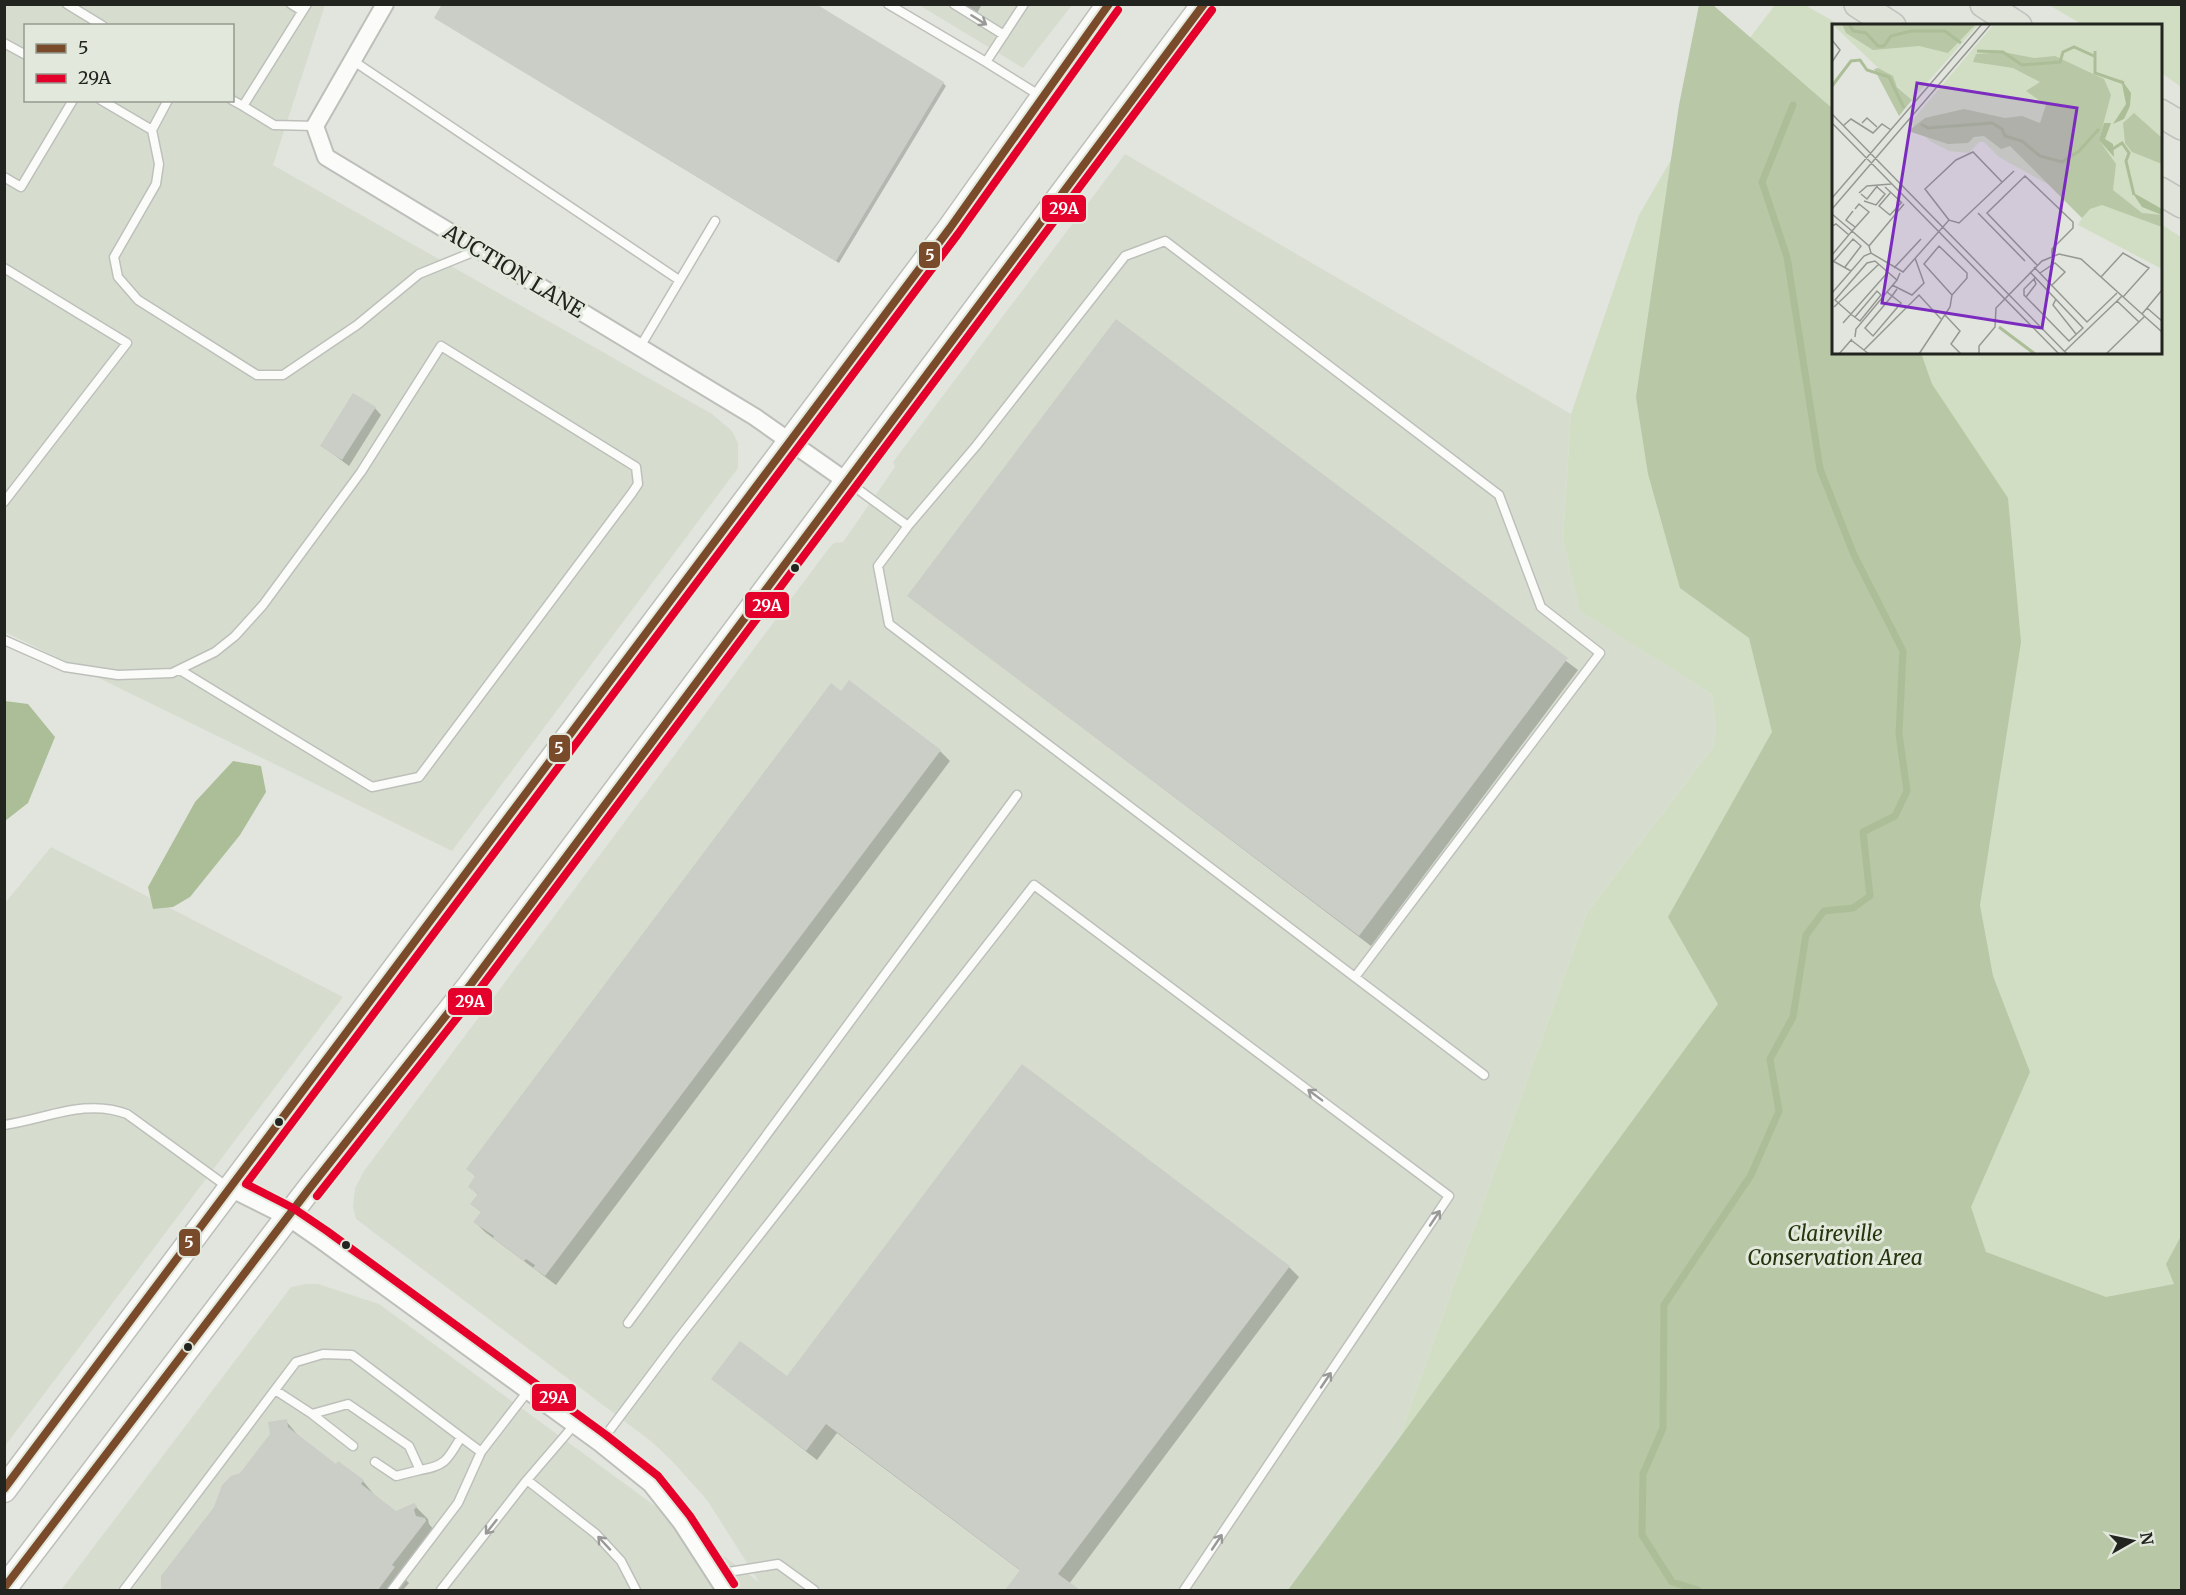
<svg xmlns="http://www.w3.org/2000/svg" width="2186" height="1595" font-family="Merriweather,serif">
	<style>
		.built { fill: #d6ddcf; fill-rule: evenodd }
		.green { fill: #d2dec4 }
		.forest { fill: #b8c7a6 }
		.water { fill: #acbe97 }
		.shadow { fill: #0003 }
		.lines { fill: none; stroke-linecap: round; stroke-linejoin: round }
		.stream { stroke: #acbe97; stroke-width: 7 }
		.building { fill: #cbcdc7 }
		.service-casing { stroke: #bdc0ba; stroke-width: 11 }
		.minor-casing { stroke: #bdc0ba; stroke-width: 20 }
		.secondary-casing { stroke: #bdc0ba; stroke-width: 27 }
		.primary-casing { stroke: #c0c1be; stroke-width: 30 }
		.service { stroke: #fbfbfa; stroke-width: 8 }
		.minor { stroke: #fbfbfa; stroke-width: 16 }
		.secondary { stroke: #fbfbfa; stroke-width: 24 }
		.primary { stroke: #dfe3d9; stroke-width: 27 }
		.bus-1-casing { stroke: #e2e8db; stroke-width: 12 }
		.bus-2-casing { stroke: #e2e8db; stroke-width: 12 }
		.bus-1 { stroke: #7a4b2a; stroke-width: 8 }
		.bus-2 { stroke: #e4002b; stroke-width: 8 }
		.oneway { stroke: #999a97 }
		.bus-dot { fill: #22241f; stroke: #e2e8db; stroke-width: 2 }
		.labels { text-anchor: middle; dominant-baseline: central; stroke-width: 6; stroke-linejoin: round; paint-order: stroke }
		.street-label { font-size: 21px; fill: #22241f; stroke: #e2e8db }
		.park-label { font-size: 21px; font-style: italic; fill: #25350d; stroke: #e2e8db }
		.inset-river { fill: none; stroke: #acbe97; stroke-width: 3 }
		.inset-road { fill: none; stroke: #959892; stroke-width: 1.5 }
		.view { fill: #7b2cbf; fill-opacity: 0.15; stroke: #7b2cbf; stroke-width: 3 }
		.inset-edge { fill: none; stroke: #22241f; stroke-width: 3 }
		.line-badge { stroke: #e2e8db; stroke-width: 2 }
		.badge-label { font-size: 16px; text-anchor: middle; font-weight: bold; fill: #fff }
	</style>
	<rect width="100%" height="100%" fill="#e2e5de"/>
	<path class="built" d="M4,5H325L273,165L712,414L732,431L738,443V468L452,851L5,632ZM26,26H232V100H26Z
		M919,5H1072L1023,68Z
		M1125,154L1571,414L1563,539L1580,610L1712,694L1716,727L1713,747L1587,913L1399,1439L1288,1590H61L291,1287L306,1284H318L379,1304L759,1582L707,1500L672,1461L652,1442L356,1219L353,1207L355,1188L364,1171L829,548L834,543L843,542L895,467L893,462Z
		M51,847L343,997L5,1446V903Z"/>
	<path class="green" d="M1775,5H1805L1840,25L1834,26V352H2160L2161,224L2181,237V1590H1288L1399,1439L1587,913L1713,747L1716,727L1712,694L1580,611L1563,539L1571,414L1639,215L1716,82Z
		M2049,5H2181V87L2161,73L2160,26L2083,25Z"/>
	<path class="forest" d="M1699,5H1713L1833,109L1834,352L1921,353L1932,384L2008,498L2021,642L1980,905L1993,976L2030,1072L1971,1207L1986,1252L2106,1297L2174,1284L2166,1264L2181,1236V1590H1288L1718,1004L1668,917L1772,732L1749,638L1680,588L1648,474L1636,397L1679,105Z"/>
	<path class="water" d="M5,701L28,704L55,737L28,803L5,821Z
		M233,761L261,766L266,792L240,835L190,897L173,907L153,909L148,887L195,802Z"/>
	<path class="shadow" d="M955,4H982L975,17Z
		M439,20L943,83L946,86L839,263Z
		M1116,321L1578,670L1371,946L909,596Z
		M375,408L381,415L349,466L322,446Z
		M940,751L950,761L556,1285L485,1232L475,1222L482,1213L472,1204L479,1196L470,1186L476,1177L468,1169Z
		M1289,1267L1299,1277L1069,1584L1078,1590H1006L1021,1571L837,1433L817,1460L713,1379L787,1378Z
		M286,1421L301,1439L336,1466L363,1481L376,1497L396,1513L414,1505L428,1519L429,1524L439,1536L406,1580L409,1583L403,1590H163L162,1577L241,1474Z"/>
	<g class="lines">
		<path class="stream" d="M1698,1590L1672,1582L1642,1535L1643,1474L1663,1428L1664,1305L1751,1175L1779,1111L1770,1059L1793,1017L1806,935L1824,911L1853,908L1870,896L1863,832L1895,816L1907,791L1899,734L1903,651L1854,555L1820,469L1787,257L1762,182L1793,105"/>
	</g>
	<path class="building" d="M442,4H816L944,82L836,261L434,18Z
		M1116,319L1568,658L1359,936L907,596Z
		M353,393L376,407L342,460L320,446Z
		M849,680L941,750L545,1276L533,1268L535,1265L526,1259L524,1261L493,1238L494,1236L473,1222L481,1212L470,1204L478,1194L468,1187L475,1176L466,1169L831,683L841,691Z
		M1022,1064L1290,1266L1058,1574L1080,1590H1005L1020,1570L826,1424L806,1451L711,1379L740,1341L787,1376Z
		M287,1419L288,1427L336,1464L338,1461L364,1480L361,1484L396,1511L414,1503L417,1506L414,1510L416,1516L425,1518L426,1521L392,1565L395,1567L378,1590H161V1576L214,1507L222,1485L231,1476L240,1473L270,1434L268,1422Z"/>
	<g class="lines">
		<defs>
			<path id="service" d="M67,4L103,26
				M291,4L302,11
				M307,4L243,106L274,125L315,126
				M888,4L986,62
				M954,4L1004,35
				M1024,4L986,62L1042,97
				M4,43L26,55
				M352,60L679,280
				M101,100L152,130
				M168,100L152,130L159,164L156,184L114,257L118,277L138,300L257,375H283L357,325L419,274L478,250
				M232,100L243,106
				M4,177L21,187L73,100
				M4,268L127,343L4,502
				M640,347L715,221
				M848,482L908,526L878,566L889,624L1484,1075
				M908,526L976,446L1125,256L1165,241L1499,495L1541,607L1600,653L1355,977
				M4,640L65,667L118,675L172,673L215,652L235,636L263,605L361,472L441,346L636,467L638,484L632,493L419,777L372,787L180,670
				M4,1125C46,1119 86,1098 127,1114L229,1188
				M628,1323L1017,795
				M275,1390L312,1414L348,1404L409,1446L420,1470C446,1466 448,1459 461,1437
				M312,1414L353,1446
				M600,1443L678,1339L1034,885L1449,1196L1184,1590
				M375,1462L396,1476L420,1470
				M527,1480L596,1534L621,1561L636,1590
				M716,1574L778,1564L814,1590
				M124,1590L296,1362L323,1354L352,1355L481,1452
				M392,1590L458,1503L481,1452L528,1391
				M441,1590L527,1480L575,1424"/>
			<path id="minor" d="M385,4L315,126L326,157L755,417L846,481
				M230,1188L288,1217L321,1240L600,1443L651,1484L681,1522L725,1590"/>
			<path id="secondary" d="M4,1490L950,228L1109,4
				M4,1589L309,1189L471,984L1204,4"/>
			<path id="primary" d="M1858,4L1892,26
				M1984,4L2018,26
				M2160,113L2182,126
				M2160,191L2182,204"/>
		</defs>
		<use href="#service" class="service-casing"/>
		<use href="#minor" class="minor-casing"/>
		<use href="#secondary" class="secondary-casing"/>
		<use href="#primary" class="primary-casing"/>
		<use href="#service" class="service"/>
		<use href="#minor" class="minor"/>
		<use href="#secondary" class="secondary"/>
		<use href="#primary" class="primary"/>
		<defs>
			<path id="bus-1" d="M4,1489L950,228L1109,4
				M4,1588L309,1189L471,984L1204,4"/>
			<path id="bus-2" d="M317,1196L479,990L1212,10
				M734,1584L690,1516L658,1476L606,1435L327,1231L293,1208L246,1184L958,234L1118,10"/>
		</defs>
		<use href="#bus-1" class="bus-1-casing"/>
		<use href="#bus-2" class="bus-2-casing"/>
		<use href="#bus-1" class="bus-1"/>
		<use href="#bus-2" class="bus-2"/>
	</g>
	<defs><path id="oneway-shaft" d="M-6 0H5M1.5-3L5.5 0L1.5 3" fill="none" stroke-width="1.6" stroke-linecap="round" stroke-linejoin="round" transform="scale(1.5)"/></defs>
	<g class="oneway">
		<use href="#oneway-shaft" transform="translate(979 20) rotate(32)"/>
		<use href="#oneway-shaft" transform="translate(1315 1095) rotate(-143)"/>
		<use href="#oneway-shaft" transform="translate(1435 1218) rotate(-56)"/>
		<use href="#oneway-shaft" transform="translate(1326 1380) rotate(-56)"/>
		<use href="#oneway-shaft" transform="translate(491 1527) rotate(128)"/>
		<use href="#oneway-shaft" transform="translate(1217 1542) rotate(-56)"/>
		<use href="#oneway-shaft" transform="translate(604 1543) rotate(-133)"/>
	</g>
	<g class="bus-dot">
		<circle cx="795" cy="568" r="5"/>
		<circle cx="279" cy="1122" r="5"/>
		<circle cx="346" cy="1245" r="5"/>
		<circle cx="188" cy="1347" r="5"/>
	</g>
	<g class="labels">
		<g class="street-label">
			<text transform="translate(514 271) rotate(31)">AUCTION LANE</text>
		</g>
		<g class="park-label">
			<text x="1835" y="1233">Claireville<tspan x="1835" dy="24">Conservation Area</tspan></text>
		</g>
	</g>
	<g transform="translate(1832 24)">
		<rect width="330" height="330" fill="#e2e5de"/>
		<path d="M0,0H147L80,76ZM162,0H330V245L246,201L250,194L217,161L167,133L152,118H147L137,129L117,127L98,117L78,99Z" fill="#d2dec4"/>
		<path d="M10,0L47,1L144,0L116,29L87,22L41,26L14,9ZM171,28L202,34L223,32L272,55L279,71L267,116L284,140L281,166L310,189L330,191V203L270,181L258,185L250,194L178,122L169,125L152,112L142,113L136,119L116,120L76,107L93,94L132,85L173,94L190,92L208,99L214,81L194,67L208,58L181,44L141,38L144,30ZM46,44L61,52L65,63L80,76L67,92L42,45ZM302,89L330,114V140L300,128L293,119L291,99Z" fill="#b8c7a6"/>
		<path d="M289,55L299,69L298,82L292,95L281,100L294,80ZM272,99H279L273,115L281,120L282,133L267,116ZM300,168L330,185V191L310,183Z" fill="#acbe97"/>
		<path class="inset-river" d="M17,0L21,7L34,9L46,22H52L59,12L79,7H113L129,19M145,27L171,28L190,41L228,38L231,28L242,23L262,32M263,27V49L292,59M0,62L19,37L28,36L35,46L57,53L72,84M89,100L96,104L160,99L170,105L173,112L190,117L208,132L230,138L247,127L267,105M279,126L290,119L297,129L294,137L302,171M167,303L203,330"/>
		<path class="inset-road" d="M0,16L8,26L0,38M0,90L235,330M0,99L227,330M30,99L35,94L45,103M12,101L19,95L41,109L50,100L59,106M53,163L69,178M59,168L47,182L58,191L70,178M27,169L35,162L59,160M29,170L35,175L46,161M0,174L150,0M32,177L44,181L53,170L45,163M0,185L159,0M21,187L14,196L23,203M146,189L193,237M0,190L20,207L37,188L27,180L23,185M117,196L93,165L124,136L141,128L170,158M0,202L4,200L17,211M37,222L72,180M0,231L20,207L37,222L39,229M1,237L19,247M2,237L21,215L29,222L13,243M205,241L155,189L193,152L241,198V204L220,225V232M202,243L255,298L285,269M62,244L89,215M198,248L251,304L237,317L192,271V265L204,253M208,249L223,239L233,248L219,262M269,253L291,229L317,244L291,273M60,261L80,271L92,259L83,234M55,268L60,272L69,279L41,312L33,304L60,272L65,265M0,269L32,232L39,229L71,248L117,196L127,199L182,147M290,272L285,277L307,298M194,273L204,260L202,255M224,275L221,281L244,310M2,283L47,240M315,284L330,266M310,290L315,284L330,297M20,291L3,276L35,239L43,237L65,256L68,249M20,291L28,297L49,271L45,267L23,293M113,291L128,307L119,320L129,330M11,299L56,248M23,313L24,305L65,256M19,316L37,330M32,326L87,271L109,295M233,327L285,277M7,330L20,315M87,330L118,283L120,271L135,254V249L107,222L92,240L120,271M147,330V322L163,303L164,284L210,237L227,230L249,235L330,308M274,330L313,292"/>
		<path class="view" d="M85,59L245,84L210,304L50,279Z"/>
		<rect width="330" height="330" class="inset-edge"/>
	</g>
	<g class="line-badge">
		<rect x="1041" y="194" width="46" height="29" rx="6" fill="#e4002b"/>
		<rect x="918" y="241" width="23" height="28" rx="6" fill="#7a4b2a"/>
		<rect x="744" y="591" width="46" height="28" rx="6" fill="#e4002b"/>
		<rect x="548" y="734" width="23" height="29" rx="6" fill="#7a4b2a"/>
		<rect x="447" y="987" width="46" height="29" rx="6" fill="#e4002b"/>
		<rect x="178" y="1228" width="23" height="29" rx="6" fill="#7a4b2a"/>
		<rect x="531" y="1383" width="46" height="29" rx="6" fill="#e4002b"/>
	</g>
	<g class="badge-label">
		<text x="1064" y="214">29A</text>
		<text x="930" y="261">5</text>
		<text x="767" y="611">29A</text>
		<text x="559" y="754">5</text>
		<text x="470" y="1007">29A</text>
		<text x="189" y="1248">5</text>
		<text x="554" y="1403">29A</text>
	</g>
	<rect width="2186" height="1595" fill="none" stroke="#22241f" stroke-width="12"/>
	<rect x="24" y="24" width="210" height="78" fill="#e2e8db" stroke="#959a90" stroke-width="1.5"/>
	<rect x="36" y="44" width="30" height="9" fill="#7a4b2a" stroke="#959a90" stroke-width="1.5"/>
	<text x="78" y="54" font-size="18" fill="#22241f">5</text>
	<rect x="36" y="74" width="30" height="9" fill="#e4002b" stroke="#959a90" stroke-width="1.5"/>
	<text x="78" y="84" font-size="18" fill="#22241f">29A</text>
	<g transform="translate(2132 1541) rotate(81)" stroke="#e2e8db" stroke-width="4.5" paint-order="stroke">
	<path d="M0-4.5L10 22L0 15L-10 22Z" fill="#22241f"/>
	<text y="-9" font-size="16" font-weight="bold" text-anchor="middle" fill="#22241f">N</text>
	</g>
</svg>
